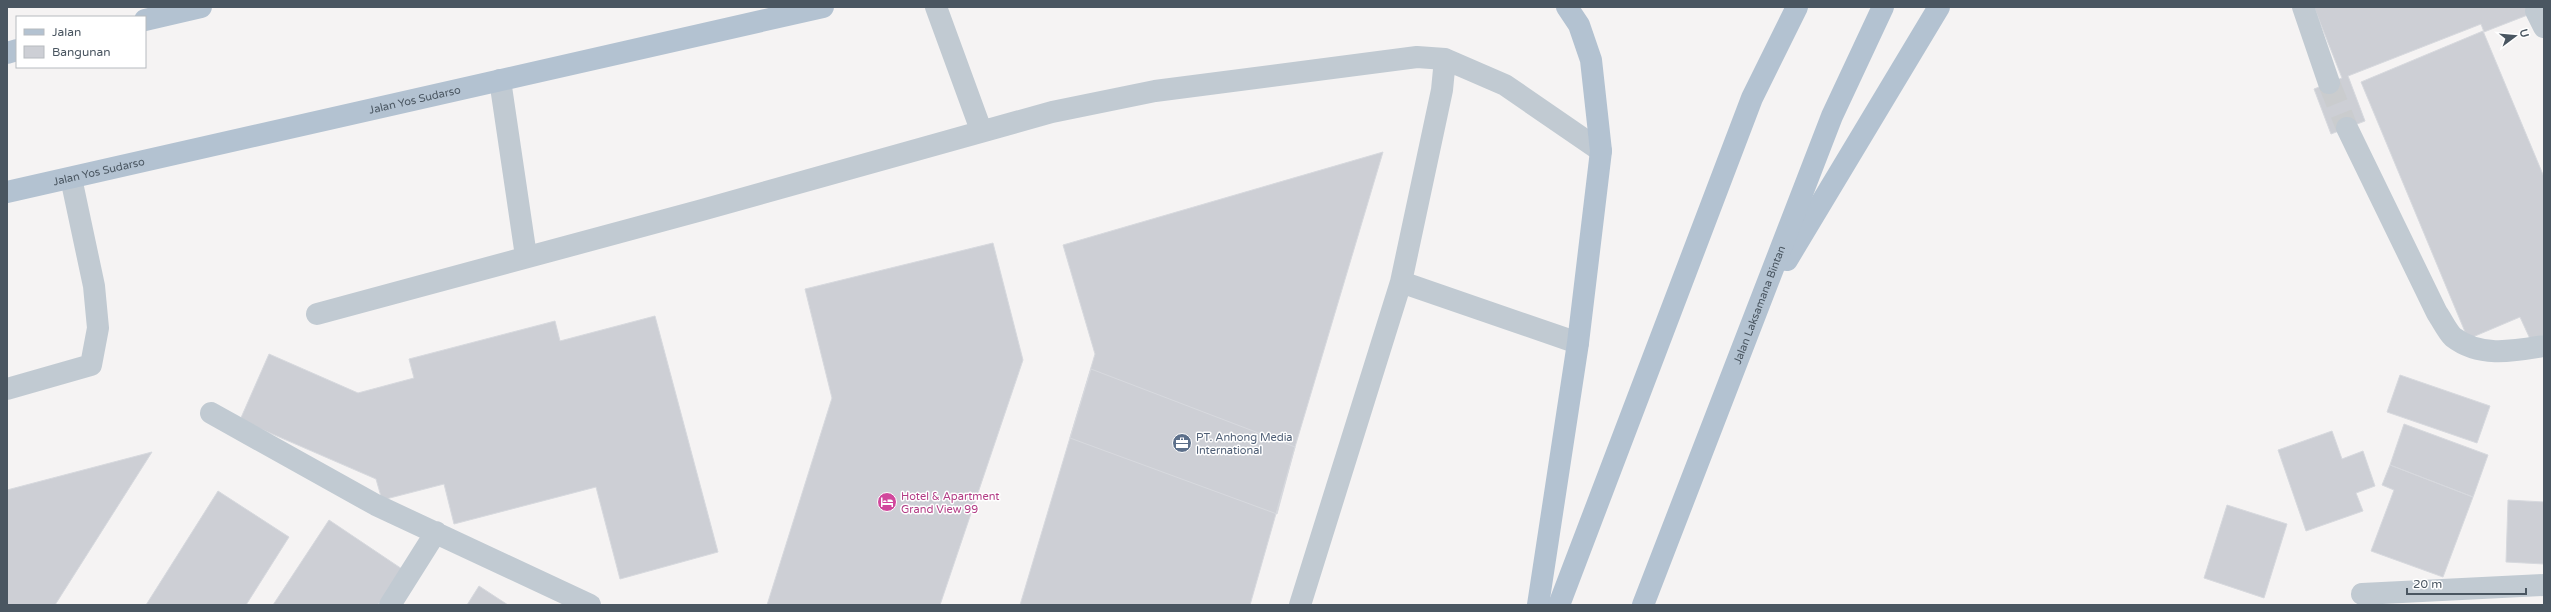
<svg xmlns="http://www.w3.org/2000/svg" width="2551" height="612" font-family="'Varela Round',sans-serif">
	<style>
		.building { fill: #cdcfd5; stroke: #d7d9de }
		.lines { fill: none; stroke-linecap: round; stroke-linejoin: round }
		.minor-tunnel { stroke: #caccce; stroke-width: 22; stroke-dasharray: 22 11; stroke-linecap: butt }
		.minor { stroke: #c1cad2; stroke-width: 22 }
		.major { stroke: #b3c2d1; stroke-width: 22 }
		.labels { text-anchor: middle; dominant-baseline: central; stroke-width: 3; stroke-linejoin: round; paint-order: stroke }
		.street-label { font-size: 11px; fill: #4a5661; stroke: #fff }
		.service-label { font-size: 11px; fill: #4e5e75; stroke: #fff; text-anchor: start }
		.hotel-label { font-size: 11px; fill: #b23c85; stroke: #fff; text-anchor: start }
	</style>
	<rect width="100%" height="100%" fill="#f5f3f3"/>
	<path class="building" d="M2314,7H2542L2543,9L2484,32L2481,24L2348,76L2365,121L2331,134L2314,89L2342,78Z
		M2483,31L2544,177V335L2531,341L2520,317L2468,339L2361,82Z
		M1383,152L1295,447L1250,605H1020L1095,354L1063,245Z
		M993,243L1023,360L940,605H767L832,398L805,289Z
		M655,316L718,552L620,579L596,487L454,524L444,484L382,500L376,479L240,420L269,354L358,393L414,378L409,359L555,321L560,341Z
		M1091,369L1295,447L1277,514L1070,438Z
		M2400,375L2490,406L2477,443L2387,412Z
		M2404,424L2488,455L2473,497L2390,465Z
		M2332,431L2342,459L2363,451L2375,486L2356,493L2363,511L2306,531L2278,450Z
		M152,452L55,605H7V490Z
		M2390,465L2473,497L2443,577L2371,551L2394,490L2382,485Z
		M218,491L289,537L246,605H146Z
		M2508,500L2544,502V564L2506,562Z
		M2227,505L2287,524L2264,598L2204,578Z
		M329,520L402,569L378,605H273Z
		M479,586L508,605H467Z"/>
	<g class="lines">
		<path class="minor-tunnel" d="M2329,83L2347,128"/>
		<path class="minor" d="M936,7L981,130
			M2303,7L2329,83
			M2536,11L2544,27
			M500,80L526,256
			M2347,128L2437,313C2442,320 2447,331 2453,337C2480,358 2514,351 2544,346
			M1401,282L1578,343
			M317,314L702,210L1052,112L1155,91L1417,57L1445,59L1505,85L1601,151
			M7,389L91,365L98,328L94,286L71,178
			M211,413L376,505L590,605
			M2362,594L2544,585
			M390,605L436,532
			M1300,605L1401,282L1442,90L1445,59"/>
		<g class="major">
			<path d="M145,20L201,7"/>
			<path d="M7,53L17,50"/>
			<path id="s1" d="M7,192L823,7"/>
			<path d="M1787,260L1939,7"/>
			<path d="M1538,605L1578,343L1601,151L1591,60L1579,25L1567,7"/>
			<path d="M1559,605L1752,98L1797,7"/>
			<path id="s2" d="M1643,605L1832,116L1883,7"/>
		</g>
	</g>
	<defs>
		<symbol id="office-disc" viewBox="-11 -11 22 22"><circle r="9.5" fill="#5c6f8a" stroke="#fff"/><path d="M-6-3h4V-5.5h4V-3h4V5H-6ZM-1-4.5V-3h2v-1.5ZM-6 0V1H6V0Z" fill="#fff"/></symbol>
		<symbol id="hotel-disc" viewBox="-11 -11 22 22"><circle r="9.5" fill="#d1479c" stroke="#fff"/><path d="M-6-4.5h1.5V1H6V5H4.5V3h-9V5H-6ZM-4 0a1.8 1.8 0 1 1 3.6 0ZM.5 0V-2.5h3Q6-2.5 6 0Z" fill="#fff"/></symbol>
	</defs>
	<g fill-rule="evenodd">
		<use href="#office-disc" x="1171" y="432" width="22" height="22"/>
		<use href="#hotel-disc" x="876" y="491" width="22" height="22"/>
	</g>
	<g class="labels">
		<g class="street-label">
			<text stroke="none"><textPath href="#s1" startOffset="418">Jalan Yos Sudarso</textPath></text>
			<text stroke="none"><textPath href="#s1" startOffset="94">Jalan Yos Sudarso</textPath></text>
			<text stroke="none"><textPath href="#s2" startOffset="322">Jalan Laksamana Bintan</textPath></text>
		</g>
		<g class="service-label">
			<text x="1196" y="437">PT. Anhong Media<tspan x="1196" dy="13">International</tspan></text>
		</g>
		<g class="hotel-label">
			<text x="901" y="496">Hotel &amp; Apartment<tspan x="901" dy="13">Grand View 99</tspan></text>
		</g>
	</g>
	<rect width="2551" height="612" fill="none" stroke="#4a5661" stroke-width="16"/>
	<rect x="16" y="16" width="130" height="52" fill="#ffffff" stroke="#b7bbc0"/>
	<rect x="24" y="29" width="20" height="6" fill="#b3c2d1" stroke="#b7bbc0"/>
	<text x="52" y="36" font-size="12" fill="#4a5661">Jalan</text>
	<rect x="24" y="46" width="20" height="12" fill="#cdcfd5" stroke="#b7bbc0"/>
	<text x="52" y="56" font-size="12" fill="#4a5661">Bangunan</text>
	<g transform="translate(2515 36) rotate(74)" stroke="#ffffff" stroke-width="3" paint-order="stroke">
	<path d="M0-3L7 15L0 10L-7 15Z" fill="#4a5661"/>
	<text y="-6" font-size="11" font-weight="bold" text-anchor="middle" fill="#4a5661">U</text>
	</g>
	<path d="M2407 588v6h119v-6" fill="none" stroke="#4a5661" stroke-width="2"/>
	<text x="2413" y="588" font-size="12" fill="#4a5661" stroke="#ffffff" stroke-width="3" paint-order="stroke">20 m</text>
</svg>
